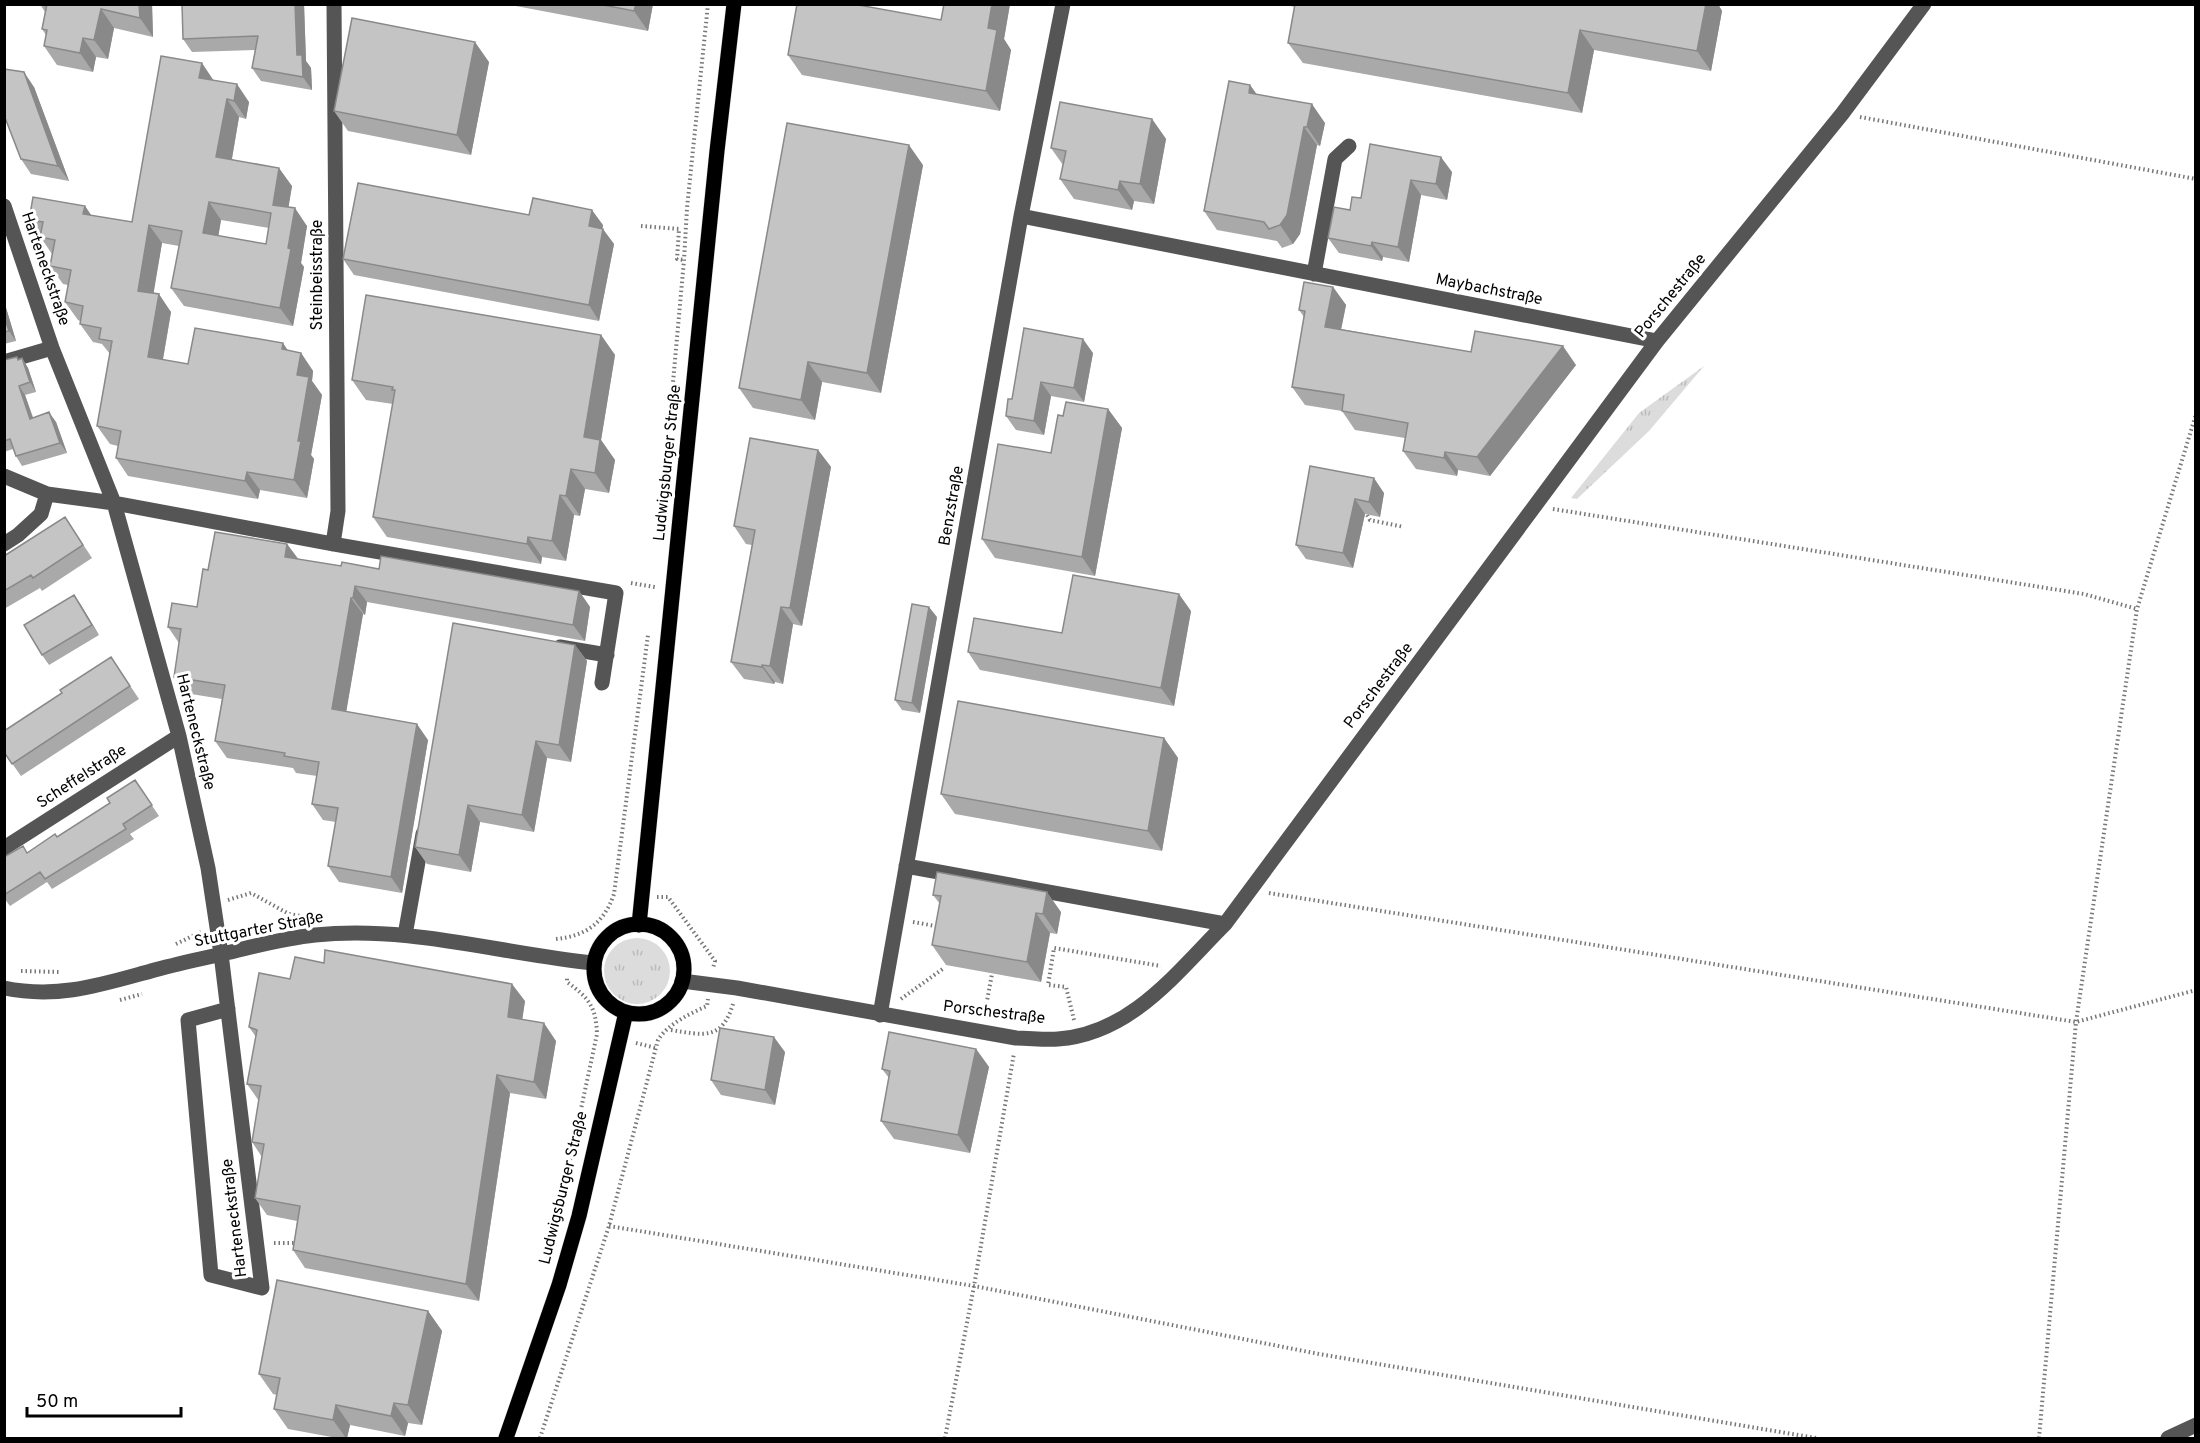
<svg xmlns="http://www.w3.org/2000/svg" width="2200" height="1443" font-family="Overpass,sans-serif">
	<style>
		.grass { fill: url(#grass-tufts) }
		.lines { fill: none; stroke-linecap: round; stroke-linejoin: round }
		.major-casing { stroke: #dbdbdb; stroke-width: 16 }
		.path { stroke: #777; stroke-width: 4; stroke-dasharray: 1.5 3; stroke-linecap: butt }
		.minor { stroke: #555; stroke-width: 15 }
		.major { stroke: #000; stroke-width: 15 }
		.wall { fill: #a9a9a9; fill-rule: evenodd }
		.shaded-wall { fill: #898989 }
		.building { fill: #c4c4c4; stroke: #898989; stroke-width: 1.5; fill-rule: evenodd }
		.labels { text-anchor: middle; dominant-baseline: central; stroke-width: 6; stroke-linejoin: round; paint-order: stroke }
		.street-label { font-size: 16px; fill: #000; stroke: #fff }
	</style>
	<defs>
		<pattern id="grass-tufts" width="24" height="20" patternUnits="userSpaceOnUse" patternTransform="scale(1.5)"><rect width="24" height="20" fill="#dcdcdc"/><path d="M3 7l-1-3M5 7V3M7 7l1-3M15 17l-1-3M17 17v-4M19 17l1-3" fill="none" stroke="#bbb"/></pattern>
	</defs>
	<rect width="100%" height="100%" fill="#fff"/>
	<path class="grass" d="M1704,366L1649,431L1577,499L1571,498L1639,413Z
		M604 971a33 33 0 1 1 66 0a33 33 0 1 1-66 0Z"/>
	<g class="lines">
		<defs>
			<path id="major" d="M594 969a45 45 0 1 1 90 0a45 45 0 1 1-90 0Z
				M639,925L717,151L734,4
				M506,1438L559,1285L579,1216L626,1012"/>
		</defs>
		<use href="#major" class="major-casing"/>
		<path class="path" d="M1860,117L2196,179
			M641,226L679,229L677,259L684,260
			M667,449L684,260L687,208L708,4
			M1553,509L2084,594L2137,609
			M1365,511L1370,520L1404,527
			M631,583L655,587
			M1269,893L2076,1022L2196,990
			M657,897H668L715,961L713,968
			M228,900L251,893L289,914L307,917
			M913,922L941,927
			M556,939C586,936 604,923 614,894L648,635
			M176,944L201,932
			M21,971L59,972
			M901,999L944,968
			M120,1000L142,994
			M984,1017L992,974
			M1074,1020L1066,987L1048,985L1054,948L1161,966
			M671,1030C703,1035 722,1041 733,1004
			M636,1043L656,1048
			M558,1217L597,1034C596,1007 589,998 567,982V977
			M609,1226L974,1286L1319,1354L1816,1438
			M274,1243H296
			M540,1438L609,1226L658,1040C668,1024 689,1014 707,1006L708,999
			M945,1438L974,1286L1014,1053
			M2039,1438L2076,1022L2137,609L2196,414"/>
		<path class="minor" d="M4,206L52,348L114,503L179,736L208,868L221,954L262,1288L211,1275L188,1020L228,1009
			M1021,216L1657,341
			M1314,274L1335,159L1349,146
			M4,362L52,348
			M4,476L47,494L114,503L333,544L616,593L602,683
			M4,544L18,535L41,514L47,494
			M333,544L338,511L334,4
			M560,647L607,655
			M4,848L179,736
			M906,866L1225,924
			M405,935L423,834
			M682,981L737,988L1016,1038C1030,1038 1044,1040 1058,1039C1131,1034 1177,972 1225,924L1657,341L1842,114L1924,4
			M4,988C58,999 100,985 151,971C176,964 201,959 226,953C255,946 285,938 315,935C410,925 501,954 594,963
			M880,1015L1021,216L1063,4
			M2168,1438L2196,1425"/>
		<use href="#major" class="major"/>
	</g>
	<path class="wall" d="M40,4H152L153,37L114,28L108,59L96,57L93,72L57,65L44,46L46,35L42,29L45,12Z
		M304,4L306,61L311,68L312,90L261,81L252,68L255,50L192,52L183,39Z
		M505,4H653L648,31Z
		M944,4H1010L1004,39L1011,50L1000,111L802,75L788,55L941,20Z
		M1282,4H1718L1722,11L1711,71L1594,50L1582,113L1303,63L1288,43L1295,7Z
		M489,62L471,155L348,131L334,111Z
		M214,80L249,102L246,119L239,117L232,159L292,186L288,207L307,226L301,263L304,267L293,326L184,306L171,288L179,246L162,243L153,293L171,312L163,360L188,364L288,350L301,353L313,371L312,381L322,395L311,455L314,459L307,498L260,490L258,499L128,476L116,458L118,446L110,444L97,426L110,354L102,344L93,342L80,324V321L78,320L65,302L68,285L63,284L50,266L52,254L29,220L85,206L91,215L132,222ZM221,220L269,228L266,244L218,236Z
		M1250,85L1257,95L1325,123L1320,146L1317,145L1300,234L1293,244L1282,248L1277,241L1217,230L1204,211Z
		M34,87L69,181L31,174L21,159Z
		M1152,119L1166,139L1154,204L1134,201L1132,210L1074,199L1060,179L1063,165L1051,148Z
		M1370,144L1452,172L1447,200L1421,195L1409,262L1383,257L1382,261L1339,253L1328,238L1350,210L1361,198Z
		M923,165L881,393L822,382L815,420L753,408L739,388Z
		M529,215L603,225L602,229L614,244L599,321L354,275L343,259Z
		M1333,287L1346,305L1341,329L1471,352L1576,365L1490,476L1458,470L1457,476L1416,469L1403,451L1405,438L1355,430L1342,411L1305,405L1292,387L1304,317L1299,310Z
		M4,301L16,341L4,344Z
		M1024,328L1093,353L1084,402L1051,396L1044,435L1016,430L1006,416L1012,399Z
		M601,335L615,355L601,440L615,460L609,493L585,489L580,516L574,515L566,561L542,557L541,564L387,537L373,517L393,404L366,400L352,380Z
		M22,358L28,368L36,392L25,395L33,417L56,422L67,453L22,466L16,456L13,449L4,452V360L18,359Z
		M1108,409L1122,428L1095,576L995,558L982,539L1051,453L1063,416Z
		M818,450L831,467L802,626L793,624L783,684L775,682L774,684L744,679L731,662L752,545L746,544L734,526Z
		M1310,466L1384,493L1380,517L1365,514L1353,568L1306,559L1296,545Z
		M65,517L92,558L42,591L40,588L4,609V556Z
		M287,544L298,559L341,566L379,569L579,591L590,607L585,641L367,602L365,615L363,614L346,711L428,740L402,893L339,882L328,866L336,822L323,820L312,804L317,776L296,773L293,768L227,758L215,741L222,699L185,693L174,677L179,643L168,627L197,607L208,570Z
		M74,595L99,635L49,665L42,655Z
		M1191,611L1174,706L980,670L968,652L1062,633Z
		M937,617L920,713L902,710L895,700Z
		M575,645L587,661L571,762L547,758L534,832L480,822L471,872L427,864L415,847Z
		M111,657L139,699L21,776L4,752L62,693Z
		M1164,738L1178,758L1162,851L955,814L941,794Z
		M135,780L159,816L130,834L134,839L52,889L47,882L10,906L4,898V857L28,852L57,837L110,803Z
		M933,895L1061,912L1057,934L1050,933L1041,982L946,965L932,945L940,904Z
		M290,979L525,1001L522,1019L556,1041L546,1099L510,1093L479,1301L305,1268L293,1250L297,1221L267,1215L255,1198L262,1157L252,1142L259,1101L247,1084L256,1037L249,1027Z
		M976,1049L989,1067L970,1153L894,1139L881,1121L889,1078L882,1069Z
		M785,1052L775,1105L721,1095L711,1080Z
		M428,1311L442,1331L422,1425L408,1423L405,1436L350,1425L347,1438H337L288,1429L274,1409L277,1395L273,1394L259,1374Z"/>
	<path class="shaded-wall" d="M139,4H152L153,37L140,18Z
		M295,4H304L306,61L311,68L312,90L303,77L297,55Z
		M636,4H653L648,31L634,11Z
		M992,4H1010L1004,39L1011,50L1000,111L986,91L988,28Z
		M1706,4H1718L1722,11L1711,71L1697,51Z
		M101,9L114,28L108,59L94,40Z
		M1580,30L1594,50L1582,113L1568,93Z
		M83,38L96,57L93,72L80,53Z
		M475,42L489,62L471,155L457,135Z
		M202,63L214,81L199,78Z
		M24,72L34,87L69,181L58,166Z
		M237,84L249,102L246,119L234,101Z
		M1250,85L1263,103L1249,93Z
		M227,99L239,117L229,175L216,157Z
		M1312,104L1325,123L1320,146L1307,127Z
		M1152,119L1166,139L1154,204L1140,184Z
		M1304,127L1317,145L1300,234L1293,244L1280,225Z
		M909,145L923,165L881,393L867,373Z
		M1441,157L1452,172L1447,200L1436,184Z
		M279,168L292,186L286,223L273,205Z
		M1411,180L1421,195L1409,262L1398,247Z
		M1120,181L1134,201L1132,210L1118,190Z
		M209,202L221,220L216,251L203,233Z
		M85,206L97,224L83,214Z
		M295,208L307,226L301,263L304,267L293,326L280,308L288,248Z
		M592,210L603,225L600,242L589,226Z
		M149,225L162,243L151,309L138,291Z
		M603,229L614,244L599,321L589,305Z
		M1372,242L1383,257L1382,261L1371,246Z
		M1333,287L1346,305L1338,345L1325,327Z
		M159,294L171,312L160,375L148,357Z
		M4,301L16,341L9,331L4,316Z
		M601,335L615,355L601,440L615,460L609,493L595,473L584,437Z
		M1083,339L1093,353L1084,402L1074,388Z
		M283,343L295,361L282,349Z
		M1563,346L1576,365L1490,476L1477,457Z
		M301,353L313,371L312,381L322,395L311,455L314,459L307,498L294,480L297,375Z
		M22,358L28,368L36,392L30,382Z
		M808,362L822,382L815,420L801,400Z
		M1041,382L1051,396L1044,435L1034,421Z
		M19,386L25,395L36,428L30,419Z
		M1108,409L1122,428L1095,576L1082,557Z
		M49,412L56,422L67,453L60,443Z
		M818,450L831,467L802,626L790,608Z
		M1445,452L1458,470L1457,476L1444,458Z
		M571,469L585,489L580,516L566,496Z
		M247,472L260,490L258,499L245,481Z
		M1374,478L1384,493L1380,517L1369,502Z
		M560,495L574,515L566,561L552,541Z
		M1355,499L1365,514L1353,568L1343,553Z
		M528,537L542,557L541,564L527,544Z
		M287,544L299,560L285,557Z
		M355,586L367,602L365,615L353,598Z
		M579,591L590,607L585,641L573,625Z
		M1179,594L1191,611L1174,706L1161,688Z
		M74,595L81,605L99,635L92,625Z
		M351,598L363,614L344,725L332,709Z
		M781,607L793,624L783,684L770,666Z
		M929,607L937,617L920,713L912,703Z
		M575,645L587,661L571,762L559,745Z
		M762,665L775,682L774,684L762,667Z
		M417,724L428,740L402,893L391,877Z
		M1164,738L1178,758L1162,851L1148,831Z
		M536,741L547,758L534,832L522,815Z
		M468,805L480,822L471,872L459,855Z
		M1047,892L1061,912L1057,934L1043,914Z
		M1036,913L1050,933L1041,982L1027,962Z
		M512,984L525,1001L520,1035L508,1017Z
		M544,1023L556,1041L546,1099L534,1082Z
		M774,1037L785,1052L775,1105L765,1090Z
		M976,1049L989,1067L970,1153L958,1135Z
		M497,1075L510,1093L479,1301L466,1284Z
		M428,1311L442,1331L422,1425L408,1405Z
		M394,1403L408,1423L405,1436L391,1416Z
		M336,1405L350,1425L347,1438H346L333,1420Z"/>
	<path class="building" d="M47,4H139L140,18L101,9L94,40L83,38L80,53L44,46L47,30L42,29Z
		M182,4H295L297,55H302L303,77L252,68L258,36L183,39Z
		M598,4H636L634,11Z
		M797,4H853L941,20L944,4H992L988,28L997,30L986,91L788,55Z
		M1295,4H1706L1697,51L1580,30L1568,93L1288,43Z
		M352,18L475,42L457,135L334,111Z
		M161,56L202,63L199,78L237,84L234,101L227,99L216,157L279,168L273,205L295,208L288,248L291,249L280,308L171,288L182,231L149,225L138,291L159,294L148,357L188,364L195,328L283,343L282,349L301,353L297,375L309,377L298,441H301L294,480L247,472L245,481L116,458L121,431L97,426L112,341L99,339L101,328L80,324L83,306L65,302L71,270L50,266L55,240L40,237L43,222L29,220L33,197L85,206L83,214L132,222ZM209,202L271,213L266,244L203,233Z
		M4,69L24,72L58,166L21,159L4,115Z
		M1229,81L1250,85L1249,93L1312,104L1307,127H1304L1287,215L1280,225L1269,229L1264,222L1204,211Z
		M1060,102L1152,119L1140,184L1120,181L1118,190L1060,179L1066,151L1051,148Z
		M787,123L909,145L867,373L808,362L801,400L739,388Z
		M1370,144L1441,157L1436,184L1411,180L1398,247L1372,242L1371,246L1328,238L1334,207L1350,210L1352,197L1361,198Z
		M358,183L529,215L533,198L592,210L589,226L603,229L589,305L343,259Z
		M1304,282L1333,287L1325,327L1471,352L1475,331L1563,346L1477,457L1445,452L1444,458L1403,451L1408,423L1342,411L1344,395L1292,387L1305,311L1299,310Z
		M366,295L601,335L584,437L600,440L595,473L571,469L566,496L560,495L552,541L528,537L527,544L373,517L395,390H392L393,387L352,380Z
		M4,316L9,331L4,332Z
		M1024,328L1083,339L1074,388L1041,382L1034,421L1006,416L1008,399H1012Z
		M17,357L18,360L22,358L30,382L19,386L30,419L49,412L60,443L16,456L10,439L4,441V360Z
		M1066,402L1108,409L1082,557L982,539L998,444L1051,453L1058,415L1063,416Z
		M750,438L818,450L790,608L781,607L770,666L762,665V667L731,662L755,530L734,526Z
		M1310,466L1374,478L1369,502L1355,499L1343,553L1296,545Z
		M65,517L83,545L33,578L31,575L4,591V556Z
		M215,532L287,544L285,557L341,566L342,562L379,569L381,556L579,591L573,625L355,586L353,598H351L332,709L417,724L391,877L328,866L338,808L312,804L319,762L284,756L285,753L215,741L225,685L174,677L181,629L168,627L172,603L197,607L203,569L208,570Z
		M1073,575L1179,594L1161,688L968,652L974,618L1062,633Z
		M74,595L92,625L42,655L24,625Z
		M912,604L929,607L912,703L895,700Z
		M453,623L575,645L559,745L536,741L522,815L468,805L459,855L415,847Z
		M111,657L130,686L12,764L4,752V731L62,693L60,690Z
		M958,701L1164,738L1148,831L941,794Z
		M135,780L152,805L123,824L126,829L45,879L40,872L4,895V857L23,846L27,853L55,834L57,837L110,803L107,798Z
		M937,872L1047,892L1043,914L1036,913L1027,962L932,945L941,896L933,895Z
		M325,950L512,984L508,1017L544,1023L534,1082L497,1075L466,1284L293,1250L300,1206L255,1198L264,1144L252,1142L261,1086L247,1084L257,1030L249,1027L259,973L290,979L295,957L324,963Z
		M720,1028L774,1037L765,1090L711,1080Z
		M889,1032L976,1049L958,1135L881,1121L890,1071L882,1069Z
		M277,1280L428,1311L408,1405L394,1403L391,1416L336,1405L333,1420L274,1409L280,1378L259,1374Z"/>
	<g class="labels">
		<g class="street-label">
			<text transform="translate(45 269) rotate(71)">Harteneckstraße</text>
			<text transform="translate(318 275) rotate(-90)">Steinbeisstraße</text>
			<text transform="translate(1489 290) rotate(11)">Maybachstraße</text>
			<text transform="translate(1671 296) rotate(-51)">Porschestraße</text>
			<text transform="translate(668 463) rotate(-84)">Ludwigsburger Straße</text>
			<text transform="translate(952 506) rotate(-80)">Benzstraße</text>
			<text transform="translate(1379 686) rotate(-53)">Porschestraße</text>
			<text transform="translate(195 732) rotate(76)">Harteneckstraße</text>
			<text transform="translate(82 777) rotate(-33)">Scheffelstraße</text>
			<text transform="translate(259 930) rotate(-11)">Stuttgarter Straße</text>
			<text transform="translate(994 1013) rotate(7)">Porschestraße</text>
			<text transform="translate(564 1188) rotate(-76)">Ludwigsburger Straße</text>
			<text transform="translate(235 1218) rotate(-97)">Harteneckstraße</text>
		</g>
	</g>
	<rect width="2200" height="1443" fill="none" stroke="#000000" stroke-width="12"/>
	<path d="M27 1407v9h154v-9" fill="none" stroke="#000000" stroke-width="3"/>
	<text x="36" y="1407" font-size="18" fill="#000000" stroke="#ffffff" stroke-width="4.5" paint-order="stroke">50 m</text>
</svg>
